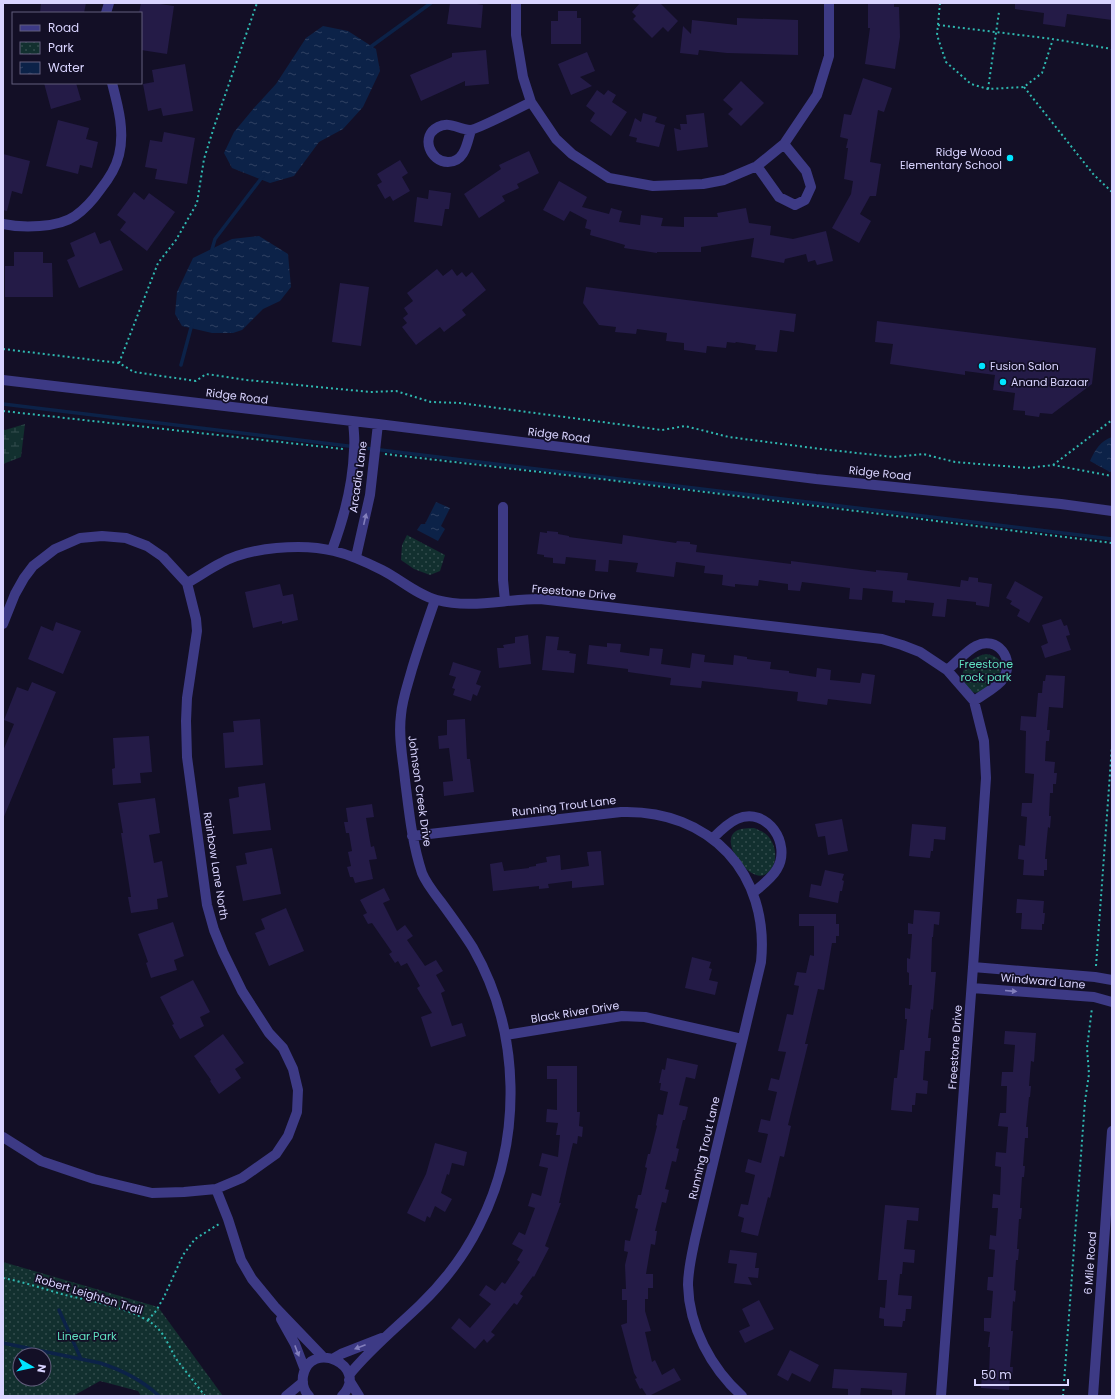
<svg xmlns="http://www.w3.org/2000/svg" width="1115" height="1399" font-family="Poppins,sans-serif">
	<style>
		.wetland { fill: url(#wetland-marsh) }
		.park { fill: url(#park-dots); fill-rule: evenodd }
		.water { fill: url(#water-ripples) }
		.lines { fill: none; stroke-linecap: round; stroke-linejoin: round }
		.stream { stroke: #0c2248; stroke-width: 3.5 }
		.building { fill: #241b47 }
		.path { stroke: #2fb8b0; stroke-width: 2; stroke-dasharray: 2 3; stroke-linecap: butt }
		.minor { stroke: #3d3a85; stroke-width: 10 }
		.oneway { fill: #837fbc }
		.poi-dot { fill: #00e5ff; stroke: #130f26; stroke-width: 1.5 }
		.labels { text-anchor: middle; dominant-baseline: central; stroke-width: 3.5; stroke-linejoin: round; paint-order: stroke }
		.poi-label { font-size: 11px; fill: #d9d4ff; stroke: #130f26; text-anchor: start }
		.street-label { font-size: 11px; fill: #d9d4ff; stroke: #130f26 }
		.park-label { font-size: 11px; fill: #5fe0c0; stroke: #130f26 }
	</style>
	<defs>
		<pattern id="wetland-marsh" width="20" height="14" patternUnits="userSpaceOnUse"><rect width="20" height="14" fill="#12302f"/><path d="M1 5h8M5 5V1M11 12h8M15 12V8" fill="none" stroke="#344d4e"/></pattern>
		<pattern id="park-dots" width="8" height="8" patternUnits="userSpaceOnUse"><rect width="8" height="8" fill="#12302f"/><path d="M2 2h.1M6 6h.1" fill="none" stroke="#344d4e" stroke-width="1.8" stroke-linecap="round"/></pattern>
		<pattern id="water-ripples" width="26" height="14" patternUnits="userSpaceOnUse"><rect width="26" height="14" fill="#0c2248"/><path d="M2 4q2-2 4 0t4 0M15 11q2-2 4 0t4 0" fill="none" stroke="#2f4163"/></pattern>
	</defs>
	<rect width="100%" height="100%" fill="#130f26"/>
	<path class="wetland" d="M25,424L21,457L3,464V429L5,430Z"/>
	<path class="park" d="M407,535L445,555L440,571L430,575L414,569L401,560L402,545Z
		M986,654C1021,659 988,698 972,692C968,690 966,688 964,684C957,670 973,656 986,654Z
		M754,828C759,830 764,832 768,836C777,846 779,865 766,874C751,885 718,842 736,831C741,828 749,828 754,828Z
		M3,1262L158,1307L223,1396H141L138,1391L100,1381L73,1396H3ZM20,1355H44V1379H20Z"/>
	<path class="water" d="M323,26L348,31L376,49L380,71L363,107L343,129L319,142L294,176L270,183L232,168L224,153L234,132L254,108L276,84L306,38Z
		M259,236L288,254L291,287L280,301L263,309L242,330L233,333H212L182,326L175,314L177,292L193,258L232,239Z
		M1112,437V471L1110,472L1090,461C1095,450 1100,441 1112,437Z
		M436,502L450,508L441,526L445,529L438,541L417,530L421,524H425Z"/>
	<g class="lines">
		<path class="stream" d="M369,48L431,3
			M211,253L215,239L263,176
			M181,365L192,324
			M3,404L1112,539
			M59,1310L81,1359
			M3,1343L100,1363C122,1370 142,1380 159,1396"/>
	</g>
	<path class="building" d="M41,3H86L84,13H40Z
		M141,3H153L174,6L167,54L141,50V13H139Z
		M450,3H477V4L483,5L481,28L447,24Z
		M640,3H660L678,21L668,32L663,27L652,38L633,19L636,16L632,12Z
		M868,3H894V7H899L900,37L895,69L865,64L870,28H868Z
		M1015,3H1112V20L1067,14L1065,27L1043,24L1044,13L1015,9Z
		M558,11H577V18H581V44H551V21H558Z
		M737,18L798,20V55L727,53L699,50L698,55L680,53L683,26L691,34L692,20L737,25Z
		M486,50L489,84L465,86V81L421,101L410,75L452,57V53Z
		M587,52L595,71L580,77L592,86L571,95L558,64Z
		M185,64L193,111L163,116L161,108L148,111L143,84L154,82L152,70Z
		M863,78L892,88L884,112L878,110L870,162L881,164L876,196H870L860,214L871,221L859,243L832,228L851,194L853,181L844,179L848,148H846L848,139L840,137L844,114L851,115Z
		M741,81L764,103L741,126L728,114L733,109L723,100Z
		M44,83H76L81,100L51,109Z
		M597,90L604,95L608,90L616,95L612,102L627,112L611,136L590,121L595,113L586,106Z
		M643,113L657,117L655,122L665,125L659,147L636,142L637,138L629,136L635,118L641,122Z
		M704,113L708,147L677,151L674,128L681,130L680,124H687L686,115Z
		M58,120L89,128L86,139L98,142L92,168L80,165L78,174L46,166Z
		M164,132L195,138L187,184L155,179L157,169L145,167L150,140L162,142Z
		M529,151L539,173L517,184L519,188L502,196L505,201L479,218L464,194L501,169L499,165Z
		M3,154L30,161L22,194L12,191L7,211L3,210Z
		M400,160L408,173L402,177L410,191L393,201L390,196L385,199L377,185L382,182L377,174Z
		M559,181L587,197L582,207L609,214L611,208L622,211L619,222L640,225L641,215L663,218L661,226L684,227V217H718L717,213L746,208L749,223L771,226L770,235L793,239L826,231L833,261L817,265L815,260L808,262L806,254L785,259L784,263L751,257L754,238L701,247V252H657V253L624,248L625,245L590,235L591,230L585,228L587,220L570,211L564,221L543,210Z
		M429,190L451,193L449,209H445L442,226L414,222L417,197L428,199Z
		M134,192L144,200L149,193L175,212L147,251L120,230L126,222L117,215Z
		M95,232L100,244L110,240L123,270L79,288L67,260L75,256L70,243Z
		M14,252H43V263H52L53,297H5V266H14Z
		M437,269L443,276L452,269L457,276L462,272L466,277L472,272L486,290L462,310L466,315L444,332L440,327L416,345L402,327L407,323L403,318L408,314L404,308L413,301L407,293Z
		M340,283L369,287L361,346L332,342Z
		M586,287L796,314L794,332L780,330L777,352L755,350L756,345L736,342L735,343L727,342L726,348L707,346L706,353L684,350V343L666,341L667,333L637,329L636,334L615,332L616,327L599,325L583,303Z
		M877,321L1096,348L1092,384L1052,414L1040,413L1039,417L1025,415V411L1013,410L1015,393L993,390L995,375L965,371V375L890,364L893,344L875,342Z
		M547,531L558,532V534L569,536V537L622,544L623,535L676,543L677,541L690,542V544L697,545L696,552L791,564V561L876,572V570L908,573L907,580L960,587L961,580L968,581L969,577L978,578V582L992,584L989,607L976,605V602L947,599L945,617L932,616L934,603L905,600V603L892,602L893,591L863,588L862,600L849,599L850,588L802,582L800,591L788,590V584L759,580L758,586L735,584V587L722,585L723,575L704,573L705,566L676,562L674,577L636,572L638,563L609,560L608,572L595,571L596,560L566,557L565,564L553,563V558L544,557V555L537,554L540,532L547,533Z
		M1015,581L1043,597L1029,623L1017,616L1020,610L1010,604L1012,601L1006,598Z
		M280,584L283,596L293,594L298,620L282,624V621L253,628L245,592Z
		M1061,619L1064,626L1067,625L1070,635L1066,636L1071,650L1045,658L1041,646L1048,643L1042,625Z
		M56,622L81,631L63,674L28,659L41,626L53,631Z
		M528,635L531,664L499,668L497,648H504L503,645L515,643V637Z
		M546,636L559,637L557,650L570,651L569,653L576,654L574,673L542,670Z
		M607,643L621,644L620,652L649,656L650,648L663,649L661,664L690,668L692,653L705,655L704,662L733,665L734,655L747,657V659L771,662L770,669L789,671V673L816,677L817,668L831,670L830,680L860,683L862,673L875,675L871,704L828,699L827,705L797,701L798,692L702,681L701,688L670,685L671,678L628,672V669L587,664L589,645L607,647Z
		M453,662L481,671L476,684L481,686L477,696L473,694L471,701L453,695L455,689L452,688L456,677L449,675Z
		M1046,675L1065,676L1063,708L1049,707L1047,730H1050L1049,741H1046L1045,761L1055,762L1054,773H1057L1056,784H1053V793H1050L1049,816H1051L1050,828L1048,827L1046,847L1045,859H1047V870H1044V876L1023,875L1024,860L1018,859L1019,845L1025,846L1027,817L1021,816L1022,803H1032L1034,774L1025,773L1026,731L1020,730L1021,716L1036,717L1038,693H1042L1043,681H1045Z
		M32,682L56,692L3,819V751L14,724L4,720L17,687L28,691Z
		M260,719L263,765L225,768L223,733L234,732L233,721Z
		M465,719L467,759H470L474,792L444,796L443,782L453,781L449,748L439,749L438,736L447,735V720Z
		M149,736L152,772L140,773L141,783L113,785L112,769L115,768L113,738Z
		M265,783L271,830L233,834L229,799L239,797L238,787Z
		M155,798L160,833L149,835L154,863L162,861L168,897L157,899L158,909L131,913L128,897H131L121,833H123L118,803Z
		M372,804L374,817L366,818L371,847L374,846L377,859L369,860L373,879L355,883L353,877H350L347,867L351,866L348,852L352,851L349,833H346L344,822H348L346,808Z
		M842,819L848,851L828,855L825,836L818,837L815,824Z
		M912,824L946,827L945,840L934,839L933,851H931L930,858L909,856Z
		M272,848L281,894L243,901L236,866L247,864L245,853Z
		M601,851L604,885L572,888V881L548,884L549,888L539,889V886L493,891L490,864L502,862L504,871L529,868V867L536,866V864L547,862L546,857L560,855L561,870L589,866L587,852Z
		M825,870L844,874L842,880L844,881L842,891H840L838,903L809,897L811,884L821,886Z
		M384,888L390,900L383,903L397,931L405,925L413,936L407,940L425,966L436,960L443,971L436,975L445,991L441,993L452,1026L462,1023L466,1036L431,1047L421,1017L432,1013L417,988L420,986L407,963L401,966L398,961L395,963L389,954L392,952L372,923L368,924L363,915L367,913L360,900Z
		M1017,899L1044,901L1043,913H1045L1044,924H1042V930L1021,929L1022,913H1016Z
		M286,908L304,951L269,966L255,933L265,929L261,919Z
		M914,910L940,912L939,925L934,924L933,937H932L931,972H936L933,1010L931,1009L928,1038H931L930,1051H925L923,1080L928,1081L927,1094L916,1093L915,1105H912V1112L891,1110L894,1078H897L900,1050H904L907,1019H905V1008L910,1009L912,985H909V973L907,972V958L910,959L912,934H908V923L913,924Z
		M799,914H836V924H839V936H836V943H832L824,990L818,989L805,1044H808L788,1125L791,1126L784,1157L780,1156L770,1198L768,1197L758,1236L741,1232L744,1218L738,1216L741,1204L748,1205L755,1175L745,1172L748,1159L761,1163L768,1134L758,1132L761,1119L770,1121L777,1092L768,1090L771,1078L779,1080L786,1052L778,1051L787,1014L793,1015L799,986L794,985L797,972L806,973L810,955L814,956V926H799Z
		M173,922L184,956L174,960L177,970L151,978L146,963L148,962L138,934Z
		M692,957L711,962L709,968L712,969L709,980L718,982L715,995L685,988Z
		M193,980L210,1012L200,1017L204,1026L180,1039L172,1025L174,1024L160,997Z
		M1005,1031L1036,1033L1034,1062L1031,1061L1029,1086H1031L1030,1097H1029L1026,1127H1028V1138H1025L1023,1166H1025L1024,1177H1022L1020,1208H1022L1021,1219H1019L1017,1249H1019L1018,1260H1016L1014,1290L1016,1291L1015,1302L1013,1301L1011,1331H1013L1010,1367H1013L1012,1378H1010L1009,1390L981,1388L982,1374L989,1375L990,1347H988L990,1332L984,1331V1318H991L993,1291L987,1290L988,1277H993L995,1250L989,1249L990,1235L996,1236L998,1208H992L993,1194L1000,1195L1001,1167L995,1166L996,1152L1006,1153L1008,1127L998,1126L1000,1113H1006L1007,1086H1001L1002,1072H1013L1015,1045L1004,1044Z
		M223,1034L244,1063L235,1069L241,1078L219,1094L210,1081L211,1080L194,1056Z
		M667,1058L698,1065L695,1079L686,1077L679,1105L688,1107L685,1120H683L676,1148L679,1149L676,1162L672,1161L665,1189L669,1190L666,1203L662,1202L655,1231H657L655,1245L651,1244L646,1274H653V1288H648V1299H645V1311L651,1331L645,1332L652,1362L655,1360L662,1375L674,1368L681,1380L649,1396H647L642,1388L640,1389L635,1379L637,1378L634,1373L621,1325L627,1323V1300H622V1289H626L625,1265L628,1252L624,1251L625,1240L630,1241L638,1209L635,1208L638,1195H641L647,1168L645,1167L648,1154H650L657,1126L656,1125L658,1114L663,1115L668,1092L660,1090L661,1083H659L662,1069L665,1070Z
		M547,1066H577V1112H580L579,1126L583,1127L582,1137L578,1136L577,1144L573,1143L559,1203H561L545,1246L549,1248L534,1277L533,1276L520,1294L523,1296L517,1305L514,1303L491,1332L495,1335L487,1343L484,1339L475,1349L451,1328L459,1318L470,1328L491,1304L479,1295L486,1285L495,1291L502,1282L505,1284L520,1262L517,1260L523,1250L512,1244L519,1232L525,1235L535,1208L528,1206L532,1193L541,1196L548,1168L539,1166L542,1153L558,1157L560,1135H556L558,1123L546,1122L547,1109L557,1110V1079H547Z
		M435,1143L467,1152L464,1166L452,1163L449,1175L447,1174L441,1193L452,1199L445,1212L435,1206L430,1218L427,1216L425,1222L407,1213L426,1174Z
		M885,1205L919,1208L918,1221L907,1220L904,1249L915,1250L914,1263L903,1262L902,1274H900L898,1295L912,1296L911,1309H906L905,1321H903L902,1327L884,1326V1319L879,1318L880,1307L885,1308L887,1280H878Z
		M730,1250L757,1253L755,1268H759L758,1278L748,1277L752,1285L734,1283L737,1264L728,1263Z
		M759,1300L774,1329L745,1343L739,1331L750,1326L742,1309Z
		M790,1350L819,1365L810,1382L792,1373L788,1381L777,1375Z
		M834,1369L907,1373L905,1396H892V1390L861,1388L860,1396H848V1389L832,1388Z"/>
	<g class="lines">
		<path class="path" d="M940,3L937,35L946,62L971,84L988,89L1024,87L1042,73L1053,39L1112,49
			M938,25L1053,39
			M1024,87L1094,175L1112,192
			M988,89L999,12
			M3,349L119,363L134,372L196,381L206,374L247,380L370,392L396,391L431,402L460,403L662,430L685,426L729,437L821,449L894,457L923,454L955,462L1028,468L1053,465L1112,476
			M119,363L158,263L176,240L197,203L204,159L214,127L257,3
			M3,411L343,449
			M385,454L609,480L1112,543
			M1053,465L1112,420
			M1096,966L1112,746
			M3,1278C24,1282 44,1289 65,1295C90,1301 144,1310 160,1331C167,1339 171,1351 177,1360C186,1372 196,1384 205,1396
			M148,1320L156,1311L164,1297L183,1255L195,1239L219,1224
			M1063,1396L1085,1101L1089,1074L1087,1048L1092,1008"/>
		<path class="minor" d="M516,3V35L523,77L531,102L556,139L572,154L609,178L653,186L703,184L724,180L757,166L784,144L817,95L829,56V3
			M106,13L109,3
			M471,130C467,143 465,162 448,162C430,162 420,136 438,127C449,121 458,129 470,130C476,130 523,106 531,102
			M757,166L779,197L795,205L805,200L811,187L806,171L784,144
			M3,224C22,228 58,228 75,216C85,209 93,200 100,190C108,180 116,168 119,155C125,131 118,106 112,83
			M3,380L378,424L816,479L1061,504L1112,511
			M503,507V580L505,601
			M332,550C344,518 353,484 354,450C355,441 354,431 353,422
			M356,557L370,495L378,424
			M187,583C198,577 209,569 221,563C249,547 303,543 334,551C351,555 366,562 382,570C400,579 417,595 437,600C471,609 505,599 540,599L882,639L902,645L920,652L947,670L974,701L984,741L986,778L973,967L941,1396
			M3,624L15,594L24,578L33,566L55,549L80,538L102,536L126,538L147,546L163,557L187,583L196,619L197,631L187,698L186,721L187,757L207,905L214,930L223,952L242,991L269,1033L283,1048L293,1069L298,1090L297,1112L288,1136L276,1154L242,1178L216,1189L184,1192L152,1193L94,1179L41,1161L3,1137
			M947,670C956,663 966,651 976,646C997,635 1016,659 1003,679C998,687 982,695 974,701
			M412,836L621,812C710,809 770,874 761,962L695,1239C692,1254 688,1270 688,1285C689,1327 711,1368 742,1396
			M713,838C720,831 728,823 737,819C767,806 792,844 777,869C772,878 761,886 753,893
			M973,967L1095,977L1112,980
			M972,988L1094,997L1112,1002
			M506,1035L622,1016L645,1017L742,1039
			M216,1189L228,1219L241,1260L252,1279L275,1307L323,1357
			M281,1319L295,1344L305,1370
			M334,1358L341,1354L382,1338
			M349,1375C370,1349 396,1328 420,1305C444,1282 464,1256 479,1226C523,1140 521,1032 473,948C463,932 452,917 441,902C434,893 426,883 422,873C412,843 409,811 405,780C403,759 398,737 401,715C402,700 408,684 412,669C419,646 427,623 435,600
			M349,1380L359,1396
			M286,1396L303,1382
			M309,1396C304,1391 302,1383 303,1376C310,1338 371,1366 342,1396
			M1093,1396L1112,1131"/>
	</g>
	<defs><path id="oneway-solid" d="M-6-.8H1V-3.2L6.5 0L1 3.2V.8H-6Z"/></defs>
	<g class="oneway">
		<use href="#oneway-solid" transform="translate(365 519) rotate(-77)"/>
		<use href="#oneway-solid" transform="translate(1011 991) rotate(5)"/>
		<use href="#oneway-solid" transform="translate(360 1347) rotate(159)"/>
		<use href="#oneway-solid" transform="translate(297 1351) rotate(69)"/>
	</g>
	<g class="poi-dot">
		<circle cx="1010" cy="158" r="4"/>
		<circle cx="982" cy="366" r="4"/>
		<circle cx="1003" cy="382" r="4"/>
	</g>
	<g class="labels">
		<g class="poi-label">
			<text x="1002" y="152" text-anchor="end">Ridge Wood<tspan x="1002" dy="13">Elementary School</tspan></text>
			<text x="990" y="366">Fusion Salon</text>
			<text x="1011" y="382">Anand Bazaar</text>
		</g>
		<g class="street-label">
			<text transform="translate(237 396) rotate(7)">Ridge Road</text>
			<text transform="translate(559 435) rotate(7)">Ridge Road</text>
			<text transform="translate(880 473) rotate(6)">Ridge Road</text>
			<text transform="translate(358 477) rotate(-82)">Arcadia Lane</text>
			<text transform="translate(574 592) rotate(5)">Freestone Drive</text>
			<text transform="translate(420 791) rotate(82)">Johnson Creek Drive</text>
			<text transform="translate(564 806) rotate(-7)">Running Trout Lane</text>
			<text transform="translate(216 866) rotate(81)">Rainbow Lane North</text>
			<text transform="translate(1043 981) rotate(5)">Windward Lane</text>
			<text transform="translate(575 1012) rotate(-9)">Black River Drive</text>
			<text transform="translate(955 1047) rotate(-86)">Freestone Drive</text>
			<text transform="translate(704 1148) rotate(-77)">Running Trout Lane</text>
			<text transform="translate(1090 1263) rotate(-86)">6 Mile Road</text>
			<text transform="translate(89 1294) rotate(17)">Robert Leighton Trail</text>
		</g>
		<g class="park-label">
			<text x="986" y="664">Freestone<tspan x="986" dy="13">rock park</tspan></text>
			<text x="87" y="1336">Linear Park</text>
		</g>
	</g>
	<rect width="1115" height="1399" fill="none" stroke="#d9d4ff" stroke-width="8"/>
	<rect x="12" y="12" width="130" height="72" fill="#130f26" stroke="#625e7d"/>
	<rect x="20" y="25" width="20" height="6" fill="#3d3a85" stroke="#625e7d"/>
	<text x="48" y="32" font-size="12" fill="#d9d4ff">Road</text>
	<rect x="20" y="42" width="20" height="12" fill="url(#park-dots)" stroke="#625e7d"/>
	<text x="48" y="52" font-size="12" fill="#d9d4ff">Park</text>
	<rect x="20" y="62" width="20" height="12" fill="url(#water-ripples)" stroke="#625e7d"/>
	<text x="48" y="72" font-size="12" fill="#d9d4ff">Water</text>
	<g transform="translate(32 1367) rotate(99)"><circle r="19" fill="#130f26" stroke="#625e7d"/>
	<path d="M0-3L7 15L0 10L-7 15Z" fill="#00e5ff"/>
	<text y="-6" font-size="11" font-weight="bold" text-anchor="middle" fill="#d9d4ff">N</text>
	</g>
	<path d="M975 1379v6h93v-6" fill="none" stroke="#d9d4ff" stroke-width="2"/>
	<text x="981" y="1379" font-size="12" fill="#d9d4ff" stroke="#130f26" stroke-width="3" paint-order="stroke">50 m</text>
</svg>
